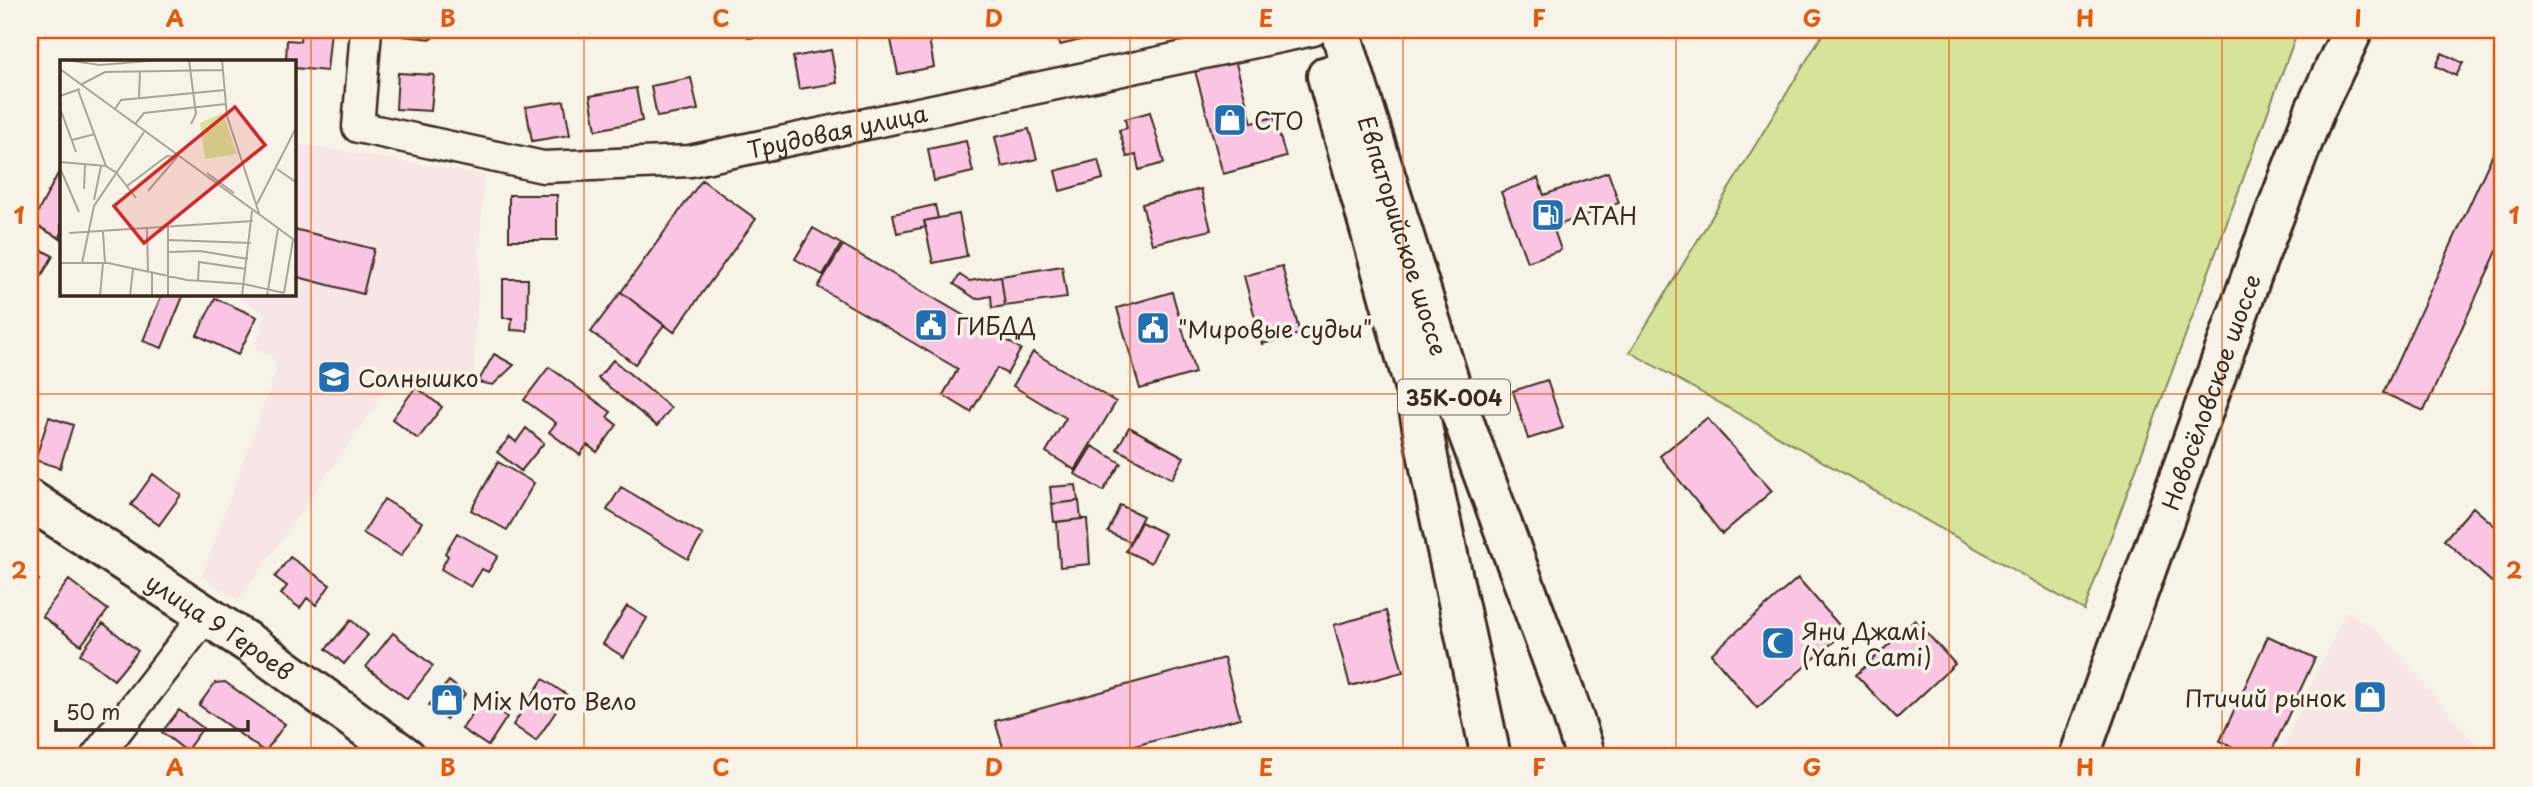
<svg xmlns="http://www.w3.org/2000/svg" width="2533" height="787" font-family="'Playpen Sans',sans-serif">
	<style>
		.built { fill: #f8e5e6 }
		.green { fill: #d5e498; stroke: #88875b; stroke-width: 2 }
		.building { fill: #f9c5e2; stroke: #3b2a1e; stroke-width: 2 }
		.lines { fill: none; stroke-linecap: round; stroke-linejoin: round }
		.street-casing { stroke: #3b2a1e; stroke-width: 35 }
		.secondary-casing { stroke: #3b2a1e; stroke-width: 44 }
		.primary-casing { stroke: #3b2a1e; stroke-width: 44 }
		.street { stroke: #f7f3e8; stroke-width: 30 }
		.secondary { stroke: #f7f3e8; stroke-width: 38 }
		.primary { stroke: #f7f3e8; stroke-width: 38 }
		.grid { fill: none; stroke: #e8590c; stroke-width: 2; stroke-opacity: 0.55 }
		.labels { text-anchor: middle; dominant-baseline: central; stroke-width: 7; stroke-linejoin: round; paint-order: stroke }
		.shield { fill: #f7f3e8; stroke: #73665b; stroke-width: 2 }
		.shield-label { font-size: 21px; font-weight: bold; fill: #3b2a1e }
		.poi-label { font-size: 23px; fill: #3b2a1e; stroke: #f7f3e8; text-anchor: start }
		.street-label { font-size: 23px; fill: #3b2a1e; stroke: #f7f3e8 }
		.inset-road { fill: none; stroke: #aca397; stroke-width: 2 }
		.view { fill: #d62828; fill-opacity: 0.15; stroke: #d62828; stroke-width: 3.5 }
		.inset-edge { fill: none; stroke: #3b2a1e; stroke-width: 3.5 }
		.neatline { fill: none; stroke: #e8590c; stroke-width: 2.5 }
		.grid-label { font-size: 23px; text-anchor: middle; font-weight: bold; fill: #e8590c }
	</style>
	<rect width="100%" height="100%" fill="#f7f3e8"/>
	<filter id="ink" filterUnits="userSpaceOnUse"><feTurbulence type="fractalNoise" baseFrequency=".0143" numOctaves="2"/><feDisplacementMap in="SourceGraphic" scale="14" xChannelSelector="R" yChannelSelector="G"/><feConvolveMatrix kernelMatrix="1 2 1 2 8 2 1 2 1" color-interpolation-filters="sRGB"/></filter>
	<g filter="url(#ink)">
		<path class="built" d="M294,143L484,175L473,383L399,371L239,601L202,576L277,369L274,358L255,348L266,314L232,294H294Z
			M2347,610L2382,636L2487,757H2278Z"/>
		<path class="green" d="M1825,30H2298L2084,610L1630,352Z"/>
		<path class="building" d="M301,30H331L327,71L294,68V61H286L287,40L300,41Z
			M403,30H433L432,39L403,36Z
			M748,30H771V36L748,38Z
			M1056,30H1117V31L1060,45Z
			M1117,30H1142V31L1119,36Z
			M928,33L934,67L898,74L891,40Z
			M831,50L837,83L799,89L793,57Z
			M2442,53L2463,63L2456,76L2436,66Z
			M1235,60L1252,123L1274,117L1286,157L1223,174L1195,71Z
			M398,73L434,75L431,111L396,109Z
			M691,78L698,110L657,117L651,86Z
			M636,88L642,121L596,130L590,96Z
			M564,101L570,135L532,141L526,107Z
			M1150,112L1164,163L1139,170L1136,155L1127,157L1119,130L1127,128L1125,119Z
			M1029,129L1037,159L1002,167L995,137Z
			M2503,132V238L2424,411L2383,393Z
			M966,141L973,172L934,181L928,149Z
			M1098,160L1103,179L1060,191L1055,171Z
			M61,168V239L32,223Z
			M1608,172L1619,203L1553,227L1561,250L1527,262L1501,192L1538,178L1544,195Z
			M702,180L756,219L674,332L621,292Z
			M1201,189L1211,230L1152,244L1142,204Z
			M509,195H557V240H509Z
			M935,205L938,218L924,221L926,227L897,233L893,214Z
			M959,214L967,256L933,263L924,221Z
			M813,228L841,244L823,275L795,259Z
			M294,229L374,249L363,294L294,276Z
			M843,245L1021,349L1007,374L997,368L971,412L943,395L958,369L818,287Z
			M36,247L53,256L35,287L30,284V258Z
			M1062,266L1067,298L1005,306L1001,276Z
			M1282,266L1300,334L1262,344L1244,276Z
			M960,275L969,281L1001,276L1005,306L992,308L991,296L976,299L954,284Z
			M503,279H528L527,331L511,330L512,318H503Z
			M621,292L664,325L635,364L591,332Z
			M1172,292L1195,373L1140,389L1117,308Z
			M162,294H184L162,348L143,341Z
			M215,298L257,317L238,355L197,335Z
			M1033,352L1116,402L1075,470L1046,452L1066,418L1013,386Z
			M494,354L514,365L493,385L478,382Z
			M613,360L671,408L657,426L598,378Z
			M549,367L611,412L607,417L617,425L597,452L587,445L580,455L549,432L556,423L524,400Z
			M1547,380L1563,428L1528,439L1513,391Z
			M416,387L442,407L418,439L392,419Z
			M49,417L73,425L60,468L35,460Z
			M1707,418L1772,491L1722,534L1660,456Z
			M1129,427L1184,457L1172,479L1117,449Z
			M526,428L544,443L521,471L497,452L510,437L516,442Z
			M1092,446L1121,463L1103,491L1075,474Z
			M498,462L534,483L507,530L471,510Z
			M153,474L181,495L159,525L131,505Z
			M1076,485L1078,501L1052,504L1050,487Z
			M621,487L703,535L688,559L607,510Z
			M384,499L422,522L401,556L363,533Z
			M1079,501L1081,519L1054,522L1052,504Z
			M1120,505L1143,516L1130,542L1108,532Z
			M2473,507L2503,533V592L2444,540Z
			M1081,519H1087L1090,564L1060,567L1057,522Z
			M1141,522L1165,534L1151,563L1126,551Z
			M457,533L498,556L488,572L482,569L471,587L441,569L448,556L445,553Z
			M290,557L330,585L316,605L307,598L300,608L281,594L287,586L275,577Z
			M30,572L39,580L30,592Z
			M1798,578L1845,632L1757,708L1711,654Z
			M69,580L108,610L81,645L42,616Z
			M627,606L647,618L624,657L603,644Z
			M1386,611L1403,672L1350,686L1334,625Z
			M351,620L368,635L344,664L326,649Z
			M1915,620L1955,664L1897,718L1856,675Z
			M103,623L138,651L114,680L80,654Z
			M393,633L433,666L407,699L366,667Z
			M2268,636L2315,658L2269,757H2254L2220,741Z
			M1224,658L1240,718L1093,757H1006L995,721Z
			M543,679L567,695L536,741L513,725Z
			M449,681L465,694L446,719L429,705Z
			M225,682L285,724L265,752L199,705L215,683Z
			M482,700L507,717L488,746L462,729Z
			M179,710L203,728L186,751L162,732Z"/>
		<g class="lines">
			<defs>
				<g id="street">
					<path id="s1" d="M366,30L358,127L543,167L690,161L1313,30"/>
					<path d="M96,757L206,615"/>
				</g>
				<g id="secondary">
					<path id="s2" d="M30,500L253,646L406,757"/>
					<path id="s3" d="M2079,757L2258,258L2315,110L2353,30"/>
				</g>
				<g id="primary">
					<path id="s4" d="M1340,30L1451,387L1572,713L1586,757"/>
					<path d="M1327,76L1416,393L1433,484L1491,757"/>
				</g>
			</defs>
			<use href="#street" class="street-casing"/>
			<use href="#secondary" class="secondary-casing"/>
			<use href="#primary" class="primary-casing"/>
			<use href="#street" class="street"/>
			<use href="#secondary" class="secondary"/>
			<use href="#primary" class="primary"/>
		</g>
	</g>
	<path class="grid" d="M311,30V757M584,30V757M857,30V757M1130,30V757M1403,30V757M1676,30V757M1949,30V757M2222,30V757M30,394H2503"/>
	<defs>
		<symbol id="shop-square" viewBox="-11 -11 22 22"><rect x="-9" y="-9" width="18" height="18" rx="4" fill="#1f6fb2" stroke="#f7f3e8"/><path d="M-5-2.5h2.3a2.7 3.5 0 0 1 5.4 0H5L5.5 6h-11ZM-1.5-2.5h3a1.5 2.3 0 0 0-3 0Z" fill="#fff"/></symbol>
		<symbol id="fuel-square" viewBox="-11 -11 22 22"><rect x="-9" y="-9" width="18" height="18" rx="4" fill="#1f6fb2" stroke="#f7f3e8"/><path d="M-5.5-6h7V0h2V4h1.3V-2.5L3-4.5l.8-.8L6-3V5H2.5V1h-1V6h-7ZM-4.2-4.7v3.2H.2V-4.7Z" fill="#fff"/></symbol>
		<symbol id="civic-square" viewBox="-11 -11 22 22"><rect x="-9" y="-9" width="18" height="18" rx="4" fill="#1f6fb2" stroke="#f7f3e8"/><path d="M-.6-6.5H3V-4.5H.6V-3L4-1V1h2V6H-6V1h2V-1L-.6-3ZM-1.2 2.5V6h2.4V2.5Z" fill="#fff"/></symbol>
		<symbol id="school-square" viewBox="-11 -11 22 22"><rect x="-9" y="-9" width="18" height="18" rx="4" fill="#1f6fb2" stroke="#f7f3e8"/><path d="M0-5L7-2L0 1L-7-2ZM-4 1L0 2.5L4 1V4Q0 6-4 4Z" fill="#fff"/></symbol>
		<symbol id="mosque-square" viewBox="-11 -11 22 22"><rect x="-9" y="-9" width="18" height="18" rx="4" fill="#1f6fb2" stroke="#f7f3e8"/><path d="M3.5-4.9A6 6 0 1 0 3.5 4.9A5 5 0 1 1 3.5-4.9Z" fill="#fff"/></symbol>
	</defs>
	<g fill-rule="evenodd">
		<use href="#shop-square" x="1211" y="101" width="38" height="38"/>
		<use href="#fuel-square" x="1529" y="196" width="38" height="38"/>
		<use href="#civic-square" x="912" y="306" width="38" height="38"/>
		<use href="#civic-square" x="1134" y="309" width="38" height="38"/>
		<use href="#school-square" x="315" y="358" width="38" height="38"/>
		<use href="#mosque-square" x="1759" y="624" width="38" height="38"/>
		<use href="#shop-square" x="2351" y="678" width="38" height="38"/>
		<use href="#shop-square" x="428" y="681" width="38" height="38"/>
	</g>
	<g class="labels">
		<rect class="shield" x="1398" y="379.5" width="112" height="35" rx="5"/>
		<g class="shield-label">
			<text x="1454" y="397">35К-004</text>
		</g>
		<g class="poi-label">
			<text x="1254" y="120">СТО</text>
			<text x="1572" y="215">АТАН</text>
			<text x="956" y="325">ГИБДД</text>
			<text x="1178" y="328">"Мировые судьи"</text>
			<text x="358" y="377">Солнышко</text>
			<text x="1802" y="630">Яни Джамі<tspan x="1802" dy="26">(Yañı Cami)</tspan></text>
			<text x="2346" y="697" text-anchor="end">Птичий рынок</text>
			<text x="472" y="700">Mix Мото Вело</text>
		</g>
		<g class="street-label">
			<text stroke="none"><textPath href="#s1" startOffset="584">Трудовая улица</textPath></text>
			<text stroke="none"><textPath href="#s4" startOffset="215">Евпаторийское шоссе</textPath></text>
			<text stroke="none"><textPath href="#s3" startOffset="388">Новосёловское шоссе</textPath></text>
			<text stroke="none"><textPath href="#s2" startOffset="228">улица 9 Героев</textPath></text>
		</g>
	</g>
	<g transform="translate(60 60)">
		<rect width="236" height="236" fill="#f7f3e8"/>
		<path d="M163,53L177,94L145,99L140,63Z" fill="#d5e498"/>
		<path class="inset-road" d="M6,0L40,5L100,0M129,0L136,54L131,64M162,0L167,56L199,153M0,9L237,182M22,24L45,12L163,10M18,30L46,106L55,112M0,36L20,29M79,39L80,11M0,48L16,92M55,49L61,40L165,30M75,64L84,53L166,44M12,80L35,74M0,102L46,106M0,108L19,152M217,109L237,123M55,111L76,138M147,113L174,133M67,126L107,96L116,97M24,129L25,105M88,131L118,96M34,140L41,106M197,144L237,66M87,167L88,212M43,172L45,203M9,173L193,161M109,180L191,183M109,192L140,191L188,199M0,203H48L127,220L184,224L224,233M22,203L34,146L84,72M138,221L139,202L186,209M224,233L233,180M40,236L43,203M70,236L73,209M92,236V213M108,236V166M182,236L192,151M207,236L218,169"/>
		<path class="view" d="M175,47L205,85L84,183L54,146Z"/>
		<rect width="236" height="236" class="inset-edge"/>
	</g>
	<rect width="2533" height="787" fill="none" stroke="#f7f3e8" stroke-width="77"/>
	<path d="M56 720v10h192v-10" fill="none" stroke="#3b2a1e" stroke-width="3.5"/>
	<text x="66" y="720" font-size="21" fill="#3b2a1e" stroke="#f7f3e8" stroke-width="5" paint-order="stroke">50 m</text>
	<rect x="38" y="38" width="2456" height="710" class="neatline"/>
	<g class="grid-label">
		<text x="175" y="27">A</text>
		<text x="448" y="27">B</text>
		<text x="721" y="27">C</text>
		<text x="994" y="27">D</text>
		<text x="1266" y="27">E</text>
		<text x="1539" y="27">F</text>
		<text x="1812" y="27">G</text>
		<text x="2085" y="27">H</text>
		<text x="2358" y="27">I</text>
		<text x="19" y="224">1</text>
		<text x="2514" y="224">1</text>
		<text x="19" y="579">2</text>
		<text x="2514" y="579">2</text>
		<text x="175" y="776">A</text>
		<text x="448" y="776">B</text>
		<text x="721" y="776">C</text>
		<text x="994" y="776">D</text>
		<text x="1266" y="776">E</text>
		<text x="1539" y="776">F</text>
		<text x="1812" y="776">G</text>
		<text x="2085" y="776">H</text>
		<text x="2358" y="776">I</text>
	</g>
</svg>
